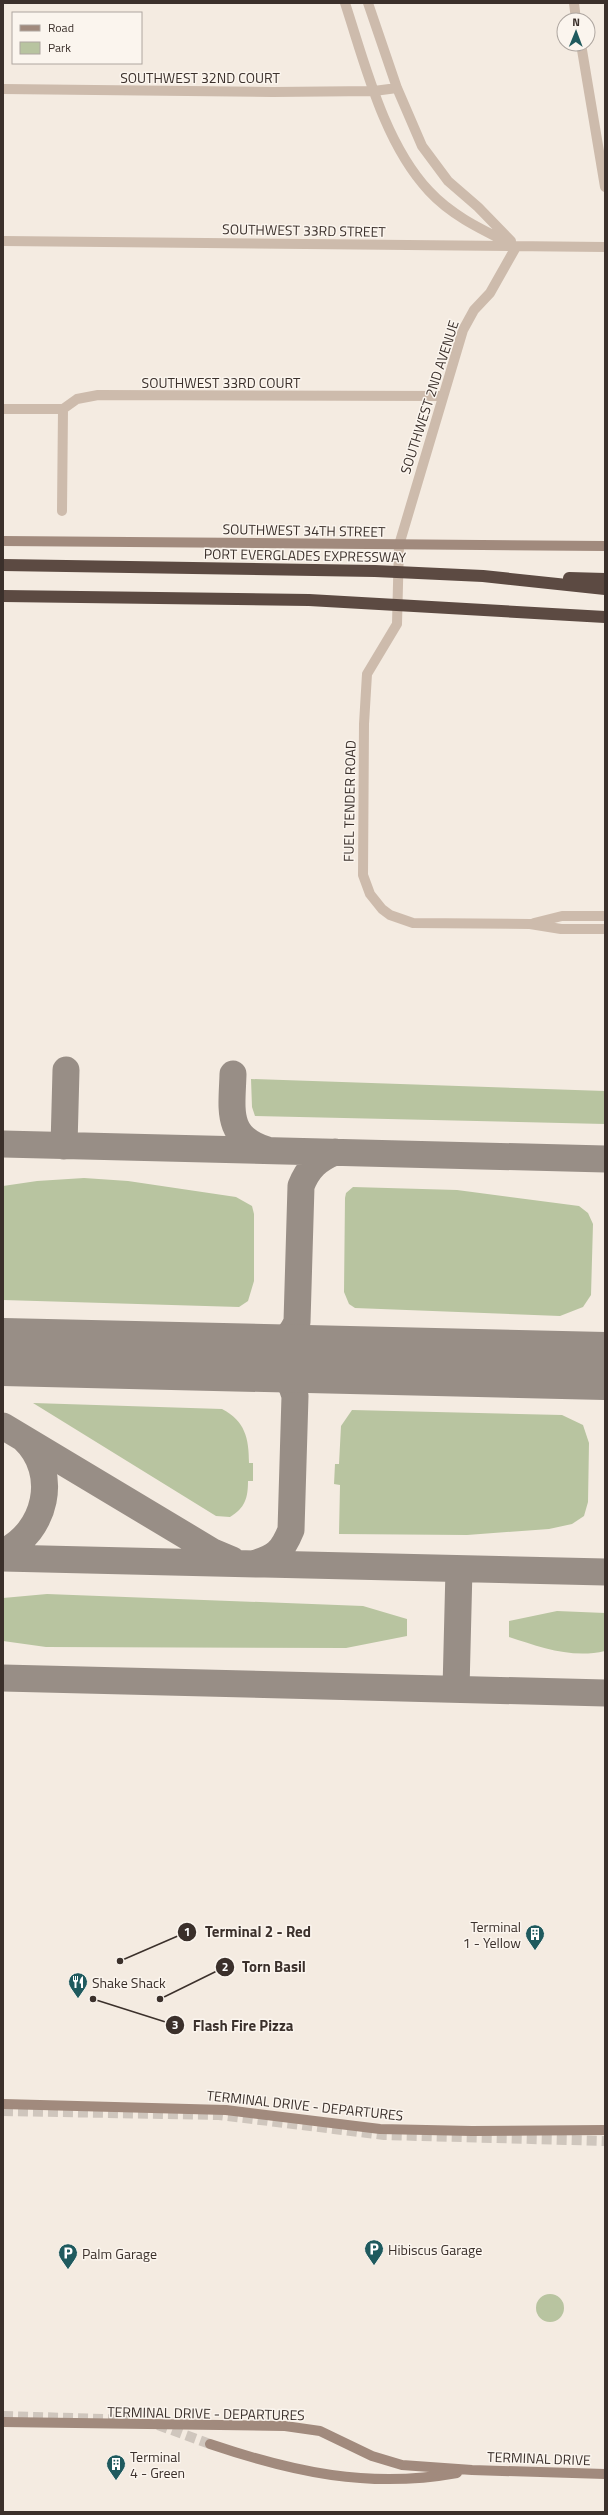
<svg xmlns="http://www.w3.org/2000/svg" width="608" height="2515" font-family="'Titillium Web',sans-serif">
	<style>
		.green { fill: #b8c4a0 }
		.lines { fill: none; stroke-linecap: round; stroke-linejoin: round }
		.taxiway { stroke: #988e86; stroke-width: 27 }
		.runway { stroke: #988e86; stroke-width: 68 }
		.secondary-tunnel { stroke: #cfc6bd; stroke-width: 10; stroke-dasharray: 10 5; stroke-linecap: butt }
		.street { stroke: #cdbbac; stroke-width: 10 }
		.secondary { stroke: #a18a7d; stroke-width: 10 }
		.highway { stroke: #5c4a42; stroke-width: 12 }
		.labels { text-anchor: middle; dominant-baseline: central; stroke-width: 3; stroke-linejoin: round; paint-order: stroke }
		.street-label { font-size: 14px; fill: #3b302b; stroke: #fbf5ee }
		.poi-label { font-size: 14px; fill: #3b302b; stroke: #fbf5ee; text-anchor: start }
		.leader { fill: none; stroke: #3b302b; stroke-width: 1.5 }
		.callout-dot { fill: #3b302b; stroke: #fbf5ee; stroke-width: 1.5 }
		.mark-label { font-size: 12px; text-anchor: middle; font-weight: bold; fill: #fff }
		.callout-label { font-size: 15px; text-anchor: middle; font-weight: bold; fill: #3b302b; stroke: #fbf5ee; stroke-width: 3; stroke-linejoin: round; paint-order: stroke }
	</style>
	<rect width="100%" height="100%" fill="#f4ebe1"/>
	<path class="green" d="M251,1079L605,1091V1124L255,1116L252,1107Z
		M84,1178L128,1181L236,1197L252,1206L254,1214V1281L248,1301L239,1307L3,1300V1186L37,1181Z
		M353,1187L457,1190L579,1206L588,1213L593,1224L591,1295L583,1307L560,1316L355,1308L349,1304L344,1292L345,1198L346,1193Z
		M33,1403L222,1409C245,1421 249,1438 249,1463H253V1481H248C248,1498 245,1508 230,1517L216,1516Z
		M352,1410L562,1415L583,1425L589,1443L588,1502L584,1516L572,1524L549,1529L467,1535L339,1534L340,1485L334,1484L335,1464H339L341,1426Z
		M47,1594L363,1606L407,1619V1636L346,1648L46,1647L3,1641V1598Z
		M557,1611L605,1613V1651C572,1659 540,1647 509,1637V1621Z
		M536 2308a14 14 0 1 1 28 0a14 14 0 1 1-28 0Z"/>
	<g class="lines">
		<path class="taxiway" d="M233,1074C232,1110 225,1137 267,1150
			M3,1144L605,1159
			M64,1146L66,1070
			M240,1357C268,1362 287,1367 295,1396L291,1530C282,1552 276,1557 253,1564
			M244,1357C269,1352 286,1346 297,1322L301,1186C308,1168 318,1159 335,1152
			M595,1366L605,1362
			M3,1426L213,1552L232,1560
			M3,1552C46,1532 60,1473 24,1439
			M3,1558L605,1572
			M3,1678L605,1693
			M456,1689L459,1569"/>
		<path class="runway" d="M3,1352L605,1366"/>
		<path class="secondary-tunnel" d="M3,2111L219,2115L384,2135L605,2141
			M3,2416L137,2420
			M158,2425L210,2444"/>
		<path class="street" d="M345,3C365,64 384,143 429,191C452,216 483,230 513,245
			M368,3L397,88L422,146L448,181L478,207L511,241
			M574,3L576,20
			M581,44L605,187
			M3,89L273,92L374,91L397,88
			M3,241L605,247
			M516,247L490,293L474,310L463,330L399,545L397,624L367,674L364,724L363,875L370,894L382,909L390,915L413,923L530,924L561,929H605
			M3,409H63L77,399L98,395L442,396
			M62,511L63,409
			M534,923L562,916H605"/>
		<path class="secondary" d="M3,541L605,546
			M3,2104L226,2110L380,2129L472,2131L605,2130
			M3,2422L285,2426L320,2431L372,2456L402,2465L472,2470L605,2474
			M210,2444C293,2472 369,2489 457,2473"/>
		<path class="highway" d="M3,565L375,571L483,576L605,589
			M569,578L605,579
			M3,596L309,600L605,617"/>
	</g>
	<defs>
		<symbol id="building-pin" viewBox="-11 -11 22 30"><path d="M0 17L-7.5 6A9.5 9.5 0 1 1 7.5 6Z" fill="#1f5a5e" stroke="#fbf5ee"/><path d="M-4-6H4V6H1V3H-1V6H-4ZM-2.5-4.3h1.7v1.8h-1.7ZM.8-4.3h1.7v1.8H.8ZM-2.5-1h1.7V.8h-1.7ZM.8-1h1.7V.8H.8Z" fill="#fff"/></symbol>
		<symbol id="restaurant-pin" viewBox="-11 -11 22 30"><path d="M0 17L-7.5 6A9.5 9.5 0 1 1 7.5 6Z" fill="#1f5a5e" stroke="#fbf5ee"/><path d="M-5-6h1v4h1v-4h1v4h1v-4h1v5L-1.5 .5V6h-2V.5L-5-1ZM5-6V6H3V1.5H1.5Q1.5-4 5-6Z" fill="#fff"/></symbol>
		<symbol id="parking-pin" viewBox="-11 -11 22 30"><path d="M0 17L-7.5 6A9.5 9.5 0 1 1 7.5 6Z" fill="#1f5a5e" stroke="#fbf5ee"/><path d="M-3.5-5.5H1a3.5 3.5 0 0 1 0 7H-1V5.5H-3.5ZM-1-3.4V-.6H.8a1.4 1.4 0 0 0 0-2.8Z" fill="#fff"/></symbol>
	</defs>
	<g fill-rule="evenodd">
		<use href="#building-pin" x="524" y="1923" width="22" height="30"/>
		<use href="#restaurant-pin" x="67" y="1971" width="22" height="30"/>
		<use href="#parking-pin" x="363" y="2238" width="22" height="30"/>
		<use href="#parking-pin" x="57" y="2242" width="22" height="30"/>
		<use href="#building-pin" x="105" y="2453" width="22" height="30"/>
	</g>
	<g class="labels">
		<g class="street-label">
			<text x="200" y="77">SOUTHWEST 32ND COURT</text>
			<text transform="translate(304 230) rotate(1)">SOUTHWEST 33RD STREET</text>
			<text x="221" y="382">SOUTHWEST 33RD COURT</text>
			<text transform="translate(429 397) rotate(-72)">SOUTHWEST 2ND AVENUE</text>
			<text transform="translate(304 530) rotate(1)">SOUTHWEST 34TH STREET</text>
			<text transform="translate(305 555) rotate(1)">PORT EVERGLADES EXPRESSWAY</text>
			<text transform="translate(349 801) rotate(-89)">FUEL TENDER ROAD</text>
			<text transform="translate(305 2105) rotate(6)">TERMINAL DRIVE - DEPARTURES</text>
			<text transform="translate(206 2413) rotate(1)">TERMINAL DRIVE - DEPARTURES</text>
			<text transform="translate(539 2458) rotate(2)">TERMINAL DRIVE</text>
		</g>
		<g class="poi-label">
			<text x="521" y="1926" text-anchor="end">Terminal<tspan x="521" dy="16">1 - Yellow</tspan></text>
			<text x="92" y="1982">Shake Shack</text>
			<text x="388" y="2249">Hibiscus Garage</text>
			<text x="82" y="2253">Palm Garage</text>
			<text x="130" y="2456">Terminal<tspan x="130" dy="16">4 - Green</tspan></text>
		</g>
	</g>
	<path class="leader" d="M120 1961L187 1932M160 1999L225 1967M93 1999L175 2025"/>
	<g class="callout-dot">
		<circle cx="120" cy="1961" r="4"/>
		<circle cx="160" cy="1999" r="4"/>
		<circle cx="93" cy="1999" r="4"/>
		<circle cx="187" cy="1932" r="10"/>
		<circle cx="225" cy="1967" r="10"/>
		<circle cx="175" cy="2025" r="10"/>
	</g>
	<g class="mark-label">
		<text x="187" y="1936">1</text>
		<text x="225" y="1971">2</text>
		<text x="175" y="2029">3</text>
	</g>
	<g class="callout-label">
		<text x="258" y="1937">Terminal 2 - Red</text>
		<text x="274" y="1972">Torn Basil</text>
		<text x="243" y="2031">Flash Fire Pizza</text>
	</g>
	<rect width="608" height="2515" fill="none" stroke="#3b302b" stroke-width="8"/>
	<rect x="12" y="12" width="130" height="52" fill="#fbf5ee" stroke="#aea6a0"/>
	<rect x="20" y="25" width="20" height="6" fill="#a18a7d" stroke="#aea6a0"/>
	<text x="48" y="32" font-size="12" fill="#3b302b">Road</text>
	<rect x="20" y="42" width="20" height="12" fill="#b8c4a0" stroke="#aea6a0"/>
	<text x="48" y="52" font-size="12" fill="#3b302b">Park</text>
	<g transform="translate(576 32) rotate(1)"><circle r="19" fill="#fbf5ee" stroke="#aea6a0"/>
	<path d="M0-3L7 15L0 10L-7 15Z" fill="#1f5a5e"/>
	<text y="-6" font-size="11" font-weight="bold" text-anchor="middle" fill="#3b302b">N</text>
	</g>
</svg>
